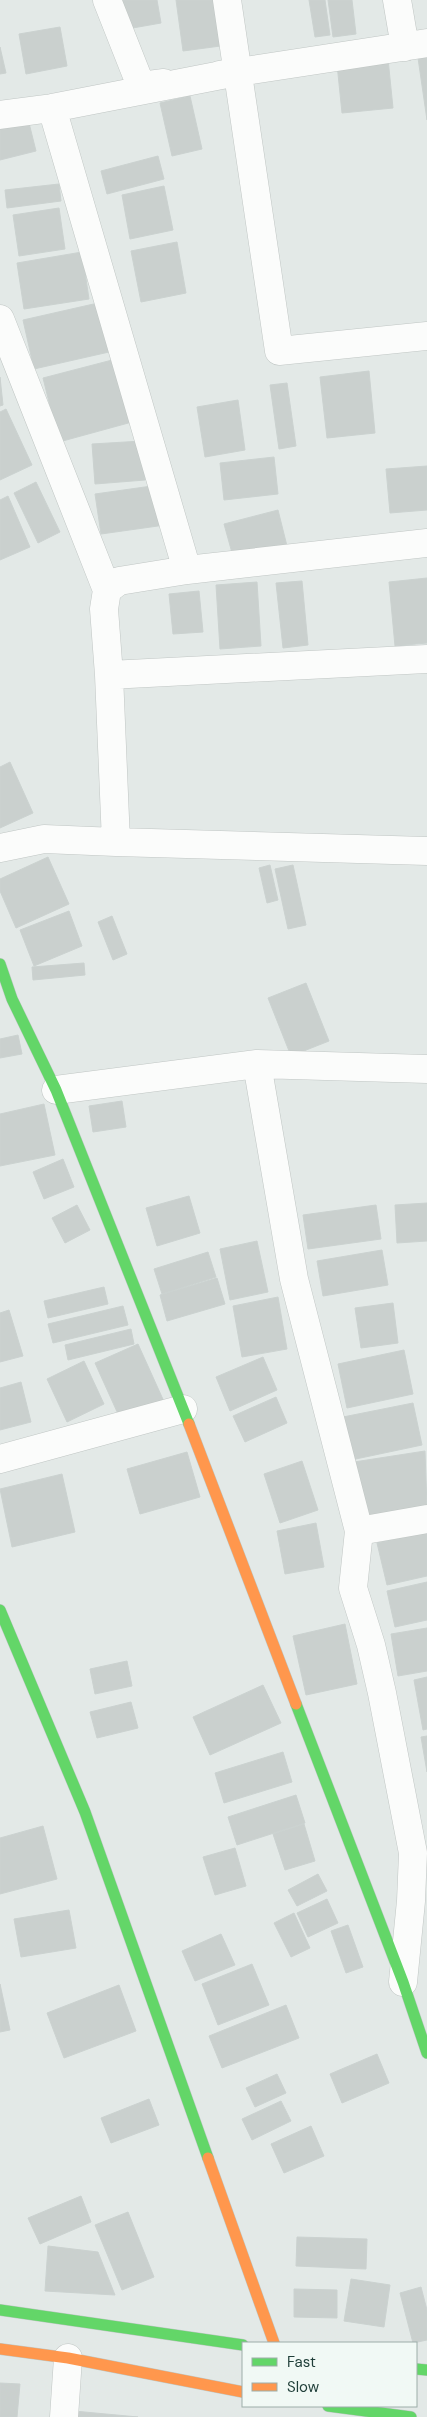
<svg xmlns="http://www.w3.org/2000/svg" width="427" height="2417" font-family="'DM Sans',sans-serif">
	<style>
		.building { fill: #cad0ce; stroke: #cbd2d0 }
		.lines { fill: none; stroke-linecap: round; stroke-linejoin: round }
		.street-casing { stroke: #c0c6c4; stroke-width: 29 }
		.fast-casing { stroke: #bec7c4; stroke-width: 12 }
		.slow-casing { stroke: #bec7c4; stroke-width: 12 }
		.street { stroke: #fbfcfb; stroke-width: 28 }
		.fast { stroke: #63d668; stroke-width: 11 }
		.slow { stroke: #ff974d; stroke-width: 11 }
	</style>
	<rect width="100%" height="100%" fill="#e3e9e7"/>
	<path class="building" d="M121,0H157L161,23L127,29Z
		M176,0H222L228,45L183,51Z
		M309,0H325L330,35L315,37Z
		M328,0H352L356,34L333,37Z
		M60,27L67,66L26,74L19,34Z
		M0,47L6,73L0,74Z
		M427,57V120L418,58Z
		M388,59L393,108L342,113L337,64Z
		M190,96L202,149L172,156L160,103Z
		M28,119L36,151L0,160V125Z
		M158,156L164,179L107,194L101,171Z
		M59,184L61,201L7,208L5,190Z
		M164,186L173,230L130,239L122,195Z
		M59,208L65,249L19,256L13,215Z
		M177,242L186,293L141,302L131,251Z
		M82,252L89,299L24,309L17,263Z
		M98,303L109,352L34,369L23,320Z
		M116,359L132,422L59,442L43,378Z
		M369,371L375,433L327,438L320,377Z
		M0,377L3,405L0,406Z
		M287,383L296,446L279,449L270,385Z
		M238,400L245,450L205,457L197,407Z
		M6,409L32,465L0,480V412Z
		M142,441L145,480L95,484L92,444Z
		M274,457L278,494L224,500L220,463Z
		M427,466V510L390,513L386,469Z
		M36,482L60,532L38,543L14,493Z
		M159,485L165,525L101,534L95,494Z
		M8,496L30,547L0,560V500Z
		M278,510L287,546L234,560L224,524Z
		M427,578V643L395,646L389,582Z
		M302,581L308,645L283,648L276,583Z
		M257,582L261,646L220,649L216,585Z
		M199,591L203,632L173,634L169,594Z
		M10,762L33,813L0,828V767Z
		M48,857L69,904L16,928L0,891V879Z
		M270,865L278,900L267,903L259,868Z
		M293,865L306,925L288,929L275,869Z
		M69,911L82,946L34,966L20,930Z
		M112,916L127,954L113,960L98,922Z
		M84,963L85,975L33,980L32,967Z
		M306,983L329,1041L291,1056L268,998Z
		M18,1035L22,1054L0,1058V1039Z
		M122,1101L126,1127L93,1132L89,1106Z
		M44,1104L55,1155L0,1166V1114Z
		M63,1159L74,1187L44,1199L33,1172Z
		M189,1196L200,1233L157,1246L146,1208Z
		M427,1203V1241L397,1243L395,1205Z
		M77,1205L90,1230L65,1243L52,1218Z
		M376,1205L381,1239L308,1249L303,1215Z
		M257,1241L268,1292L230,1300L220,1249Z
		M382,1250L388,1285L323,1296L317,1261Z
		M208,1252L216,1277L162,1294L154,1269Z
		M217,1278L225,1304L167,1321L160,1295Z
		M104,1287L108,1304L48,1318L44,1301Z
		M278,1297L287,1349L242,1357L233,1306Z
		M393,1303L398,1343L361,1348L355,1308Z
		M123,1306L128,1325L53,1343L48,1324Z
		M9,1310L23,1356L0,1362V1313Z
		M131,1329L134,1344L68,1360L65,1345Z
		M138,1344L166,1406L123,1425L95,1363Z
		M404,1350L413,1394L347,1408L338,1364Z
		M263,1357L277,1390L230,1411L216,1377Z
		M84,1361L104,1404L67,1422L47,1379Z
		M21,1382L31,1422L0,1430V1388Z
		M276,1397L287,1423L245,1442L233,1416Z
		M413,1403L422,1445L351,1460L343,1417Z
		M425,1451L427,1507L363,1518L354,1462Z
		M187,1452L200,1497L140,1514L127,1469Z
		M302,1461L318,1510L280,1523L264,1474Z
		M62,1474L75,1532L12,1547L0,1489Z
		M316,1523L324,1567L285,1574L277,1531Z
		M427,1532V1576L387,1585L377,1543Z
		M427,1582V1620L395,1627L387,1591Z
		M345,1624L357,1684L306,1695L293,1636Z
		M427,1628V1671L398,1676L391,1634Z
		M127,1661L132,1686L95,1694L90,1669Z
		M427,1677V1729L423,1730L414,1680Z
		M263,1685L281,1723L210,1755L193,1717Z
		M131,1702L138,1728L97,1738L90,1712Z
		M427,1736V1772L421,1737Z
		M283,1752L292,1782L224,1803L215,1773Z
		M296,1795L305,1823L237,1845L228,1817Z
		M304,1824L315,1861L285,1870L273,1834Z
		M43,1826L57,1879L0,1894V1838Z
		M235,1848L246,1886L215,1895L203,1857Z
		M318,1874L327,1891L297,1906L288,1890Z
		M327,1899L338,1923L308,1937L297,1913Z
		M69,1910L76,1948L21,1957L14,1919Z
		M294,1913L310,1948L291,1957L274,1923Z
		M348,1925L363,1967L346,1973L331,1931Z
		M221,1934L235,1965L195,1981L182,1951Z
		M252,1964L269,2005L218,2025L202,1984Z
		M0,1984L10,2030L0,2032Z
		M119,1985L136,2031L64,2058L47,2013Z
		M286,2005L299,2038L222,2068L209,2036Z
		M377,2054L389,2083L342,2103L330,2074Z
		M277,2074L286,2093L255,2107L246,2088Z
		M149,2099L159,2125L111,2143L101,2118Z
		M281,2101L291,2121L252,2140L242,2119Z
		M311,2126L324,2156L284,2173L271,2144Z
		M81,2196L91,2222L40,2244L28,2218Z
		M128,2212L154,2277L122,2290L95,2225Z
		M297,2237L367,2239L366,2269L296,2266Z
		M48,2246L98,2252L115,2295L45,2291Z
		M351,2279L390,2285L384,2327L344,2321Z
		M421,2287L427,2310V2340L413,2343L400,2293Z
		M294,2289L337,2290V2318L294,2317Z
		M0,2383L20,2384L17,2417H0Z
		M74,2411L138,2417H74Z"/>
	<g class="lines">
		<defs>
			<path id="street" d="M107,0L141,86L164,83
				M227,0L279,351L427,336
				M397,0L405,47
				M219,75L427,43
				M0,115L52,108
				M0,319L107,590
				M187,570L52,108L237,72
				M109,675L427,659
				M116,842L427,851
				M0,848L44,839L116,842L109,675L104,609L107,590L119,581L187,570L427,543
				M257,1064L294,1279L359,1531
				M56,1090L257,1064L427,1069
				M0,1459L183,1409
				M403,1982L411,1901L413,1853L382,1693L371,1645L353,1588L359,1531L427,1519
				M64,2417L68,2358"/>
			<path id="fast" d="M0,964L12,999L56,1090L189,1424
				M0,1610L85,1812L208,2158
				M296,1704L403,1982L427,2053
				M0,2310L243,2345
				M416,2369L427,2370
				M328,2406L411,2417"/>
			<path id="slow" d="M189,1424L296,1704
				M208,2158L274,2343
				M0,2349L68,2358L243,2392"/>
		</defs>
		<use href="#street" class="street-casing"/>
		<use href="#fast" class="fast-casing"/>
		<use href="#slow" class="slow-casing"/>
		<use href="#street" class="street"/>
		<use href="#fast" class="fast"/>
		<use href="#slow" class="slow"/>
	</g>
	<rect x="242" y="2342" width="175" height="65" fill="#f1f9f5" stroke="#9daea9"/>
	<rect x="252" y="2358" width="25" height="8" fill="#63d668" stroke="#9daea9"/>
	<text x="287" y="2367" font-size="15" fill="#1f3e38">Fast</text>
	<rect x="252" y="2383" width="25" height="8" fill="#ff974d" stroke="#9daea9"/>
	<text x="287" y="2392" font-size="15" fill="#1f3e38">Slow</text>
</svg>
